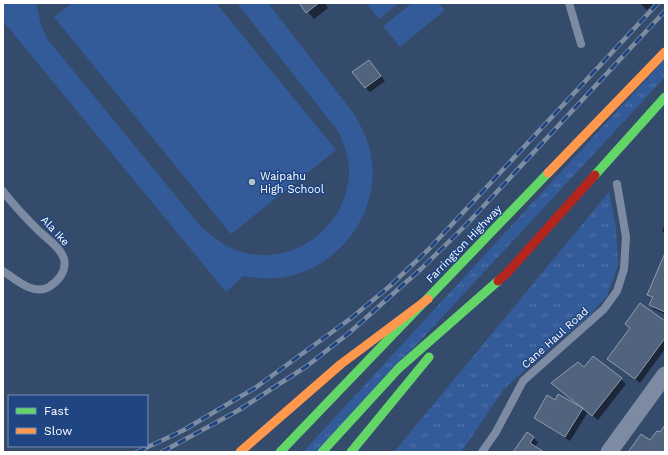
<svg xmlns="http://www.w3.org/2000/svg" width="668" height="455" font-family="'Work Sans',sans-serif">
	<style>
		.grass { fill: url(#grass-tufts) }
		.garden { fill: #335b9a }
		.shadow { fill: #0007 }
		.building { fill: #51637d; stroke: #8f9cb1 }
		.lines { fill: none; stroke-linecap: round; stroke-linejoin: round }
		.lane { stroke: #7c8ba2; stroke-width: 8 }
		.street { stroke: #7c8ba2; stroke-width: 17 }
		.fast { stroke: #63d668; stroke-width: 9 }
		.slow { stroke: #ff974d; stroke-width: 9 }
		.jam { stroke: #b3261e; stroke-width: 9 }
		.rail-casing { stroke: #7c8ca2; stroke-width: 4.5 }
		.rail { stroke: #1f4583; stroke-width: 3; stroke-dasharray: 9; stroke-linecap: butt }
		.poi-dot { fill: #b8c0cc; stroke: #1f4583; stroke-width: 1.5 }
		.labels { text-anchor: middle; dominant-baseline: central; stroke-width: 3; stroke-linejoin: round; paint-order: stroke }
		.poi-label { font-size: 11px; fill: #fff; stroke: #1f4583; text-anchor: start }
		.street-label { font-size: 11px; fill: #fff; stroke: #1f4583 }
	</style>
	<defs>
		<pattern id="grass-tufts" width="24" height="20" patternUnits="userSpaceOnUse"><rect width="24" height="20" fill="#335b9a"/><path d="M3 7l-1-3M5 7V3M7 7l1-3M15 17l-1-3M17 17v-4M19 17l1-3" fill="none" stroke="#5274a9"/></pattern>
	</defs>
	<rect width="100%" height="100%" fill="#354b6c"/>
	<path class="grass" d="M665,59V77L317,452H303Z
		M609,192L616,228L618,265L607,296L590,315L539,357L504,389L461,452H394Z"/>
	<path class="garden" d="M3,3H36L41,25L48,40L202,228C217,240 231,251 250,254C300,263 348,223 349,172C349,157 344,143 338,131L237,3H268L354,114C360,125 366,135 369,147C384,201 349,258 297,274C279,280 261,279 243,276L226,292L3,21Z
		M72,3H216L336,150L231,234L54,17Z
		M366,3H399L379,19Z
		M412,3H439L445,10L400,47L383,26Z"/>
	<path class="shadow" d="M300,3H325L328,8L314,19Z
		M640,3H654L647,10Z
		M369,61L385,81L370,92L365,87Z
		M665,224V234L662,231Z
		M665,255V314L655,310L650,305L653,299L648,294Z
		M665,322V349L640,383L609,359Z
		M584,369L621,379L626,384L598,420L588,412L570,441L540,422L535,417L555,401L579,406L552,383Z
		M533,437L538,442L535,447L542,452H514Z"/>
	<path class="building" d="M299,3H319L306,13Z
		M369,60L381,76L365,88L352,72Z
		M665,253V312L649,305L653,297L647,295Z
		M640,303L665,321V338L635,379L607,359L630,328L625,324Z
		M593,356L622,378L592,416L551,383L578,362L584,367Z
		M558,394L583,408L565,437L534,418L547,395L555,400Z
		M665,425V452H631L629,451L641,434L650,440L657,431L660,432Z
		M527,432L534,437L530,443L544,452H513Z"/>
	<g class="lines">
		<path class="lane" d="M569,3L581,44
			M3,191C14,206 27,219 40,232C48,239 61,248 64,259C67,271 58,281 49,287C33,296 15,279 3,271
			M482,452L496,432L523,381L604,309L617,291L624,269L626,237L617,184"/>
		<path class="street" d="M609,452L665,375"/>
		<path class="fast" d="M595,175L665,97
			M280,452L548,173
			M322,452L399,368L498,281
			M351,452L429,357"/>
		<path class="slow" d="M548,173L665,52
			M240,452L341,364L428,299"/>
		<path class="jam" d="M498,281L507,273L595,175"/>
		<defs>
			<path id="rail" d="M137,452L182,431L255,388L350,319L390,286L429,249L658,3
				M162,452L239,410L307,366L349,333L422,268L467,224L665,11"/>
		</defs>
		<use href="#rail" class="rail-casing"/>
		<use href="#rail" class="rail"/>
	</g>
	<circle class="poi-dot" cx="252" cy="182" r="4"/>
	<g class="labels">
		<g class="poi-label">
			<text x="260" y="176">Waipahu<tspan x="260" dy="13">High School</tspan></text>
		</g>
		<g class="street-label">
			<text transform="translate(55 231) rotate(47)">Ala Ike</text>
			<text transform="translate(464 244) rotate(-46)">Farrington Highway</text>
			<text transform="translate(555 338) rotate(-42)">Cane Haul Road</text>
		</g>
	</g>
	<rect width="668" height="455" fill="none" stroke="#ffffff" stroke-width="8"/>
	<rect x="8" y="395" width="140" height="52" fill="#1f4583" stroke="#798fb5"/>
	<rect x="16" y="408" width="20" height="6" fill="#63d668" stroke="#798fb5"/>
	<text x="44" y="415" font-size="12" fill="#ffffff">Fast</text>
	<rect x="16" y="428" width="20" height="6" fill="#ff974d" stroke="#798fb5"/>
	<text x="44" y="435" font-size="12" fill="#ffffff">Slow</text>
</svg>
